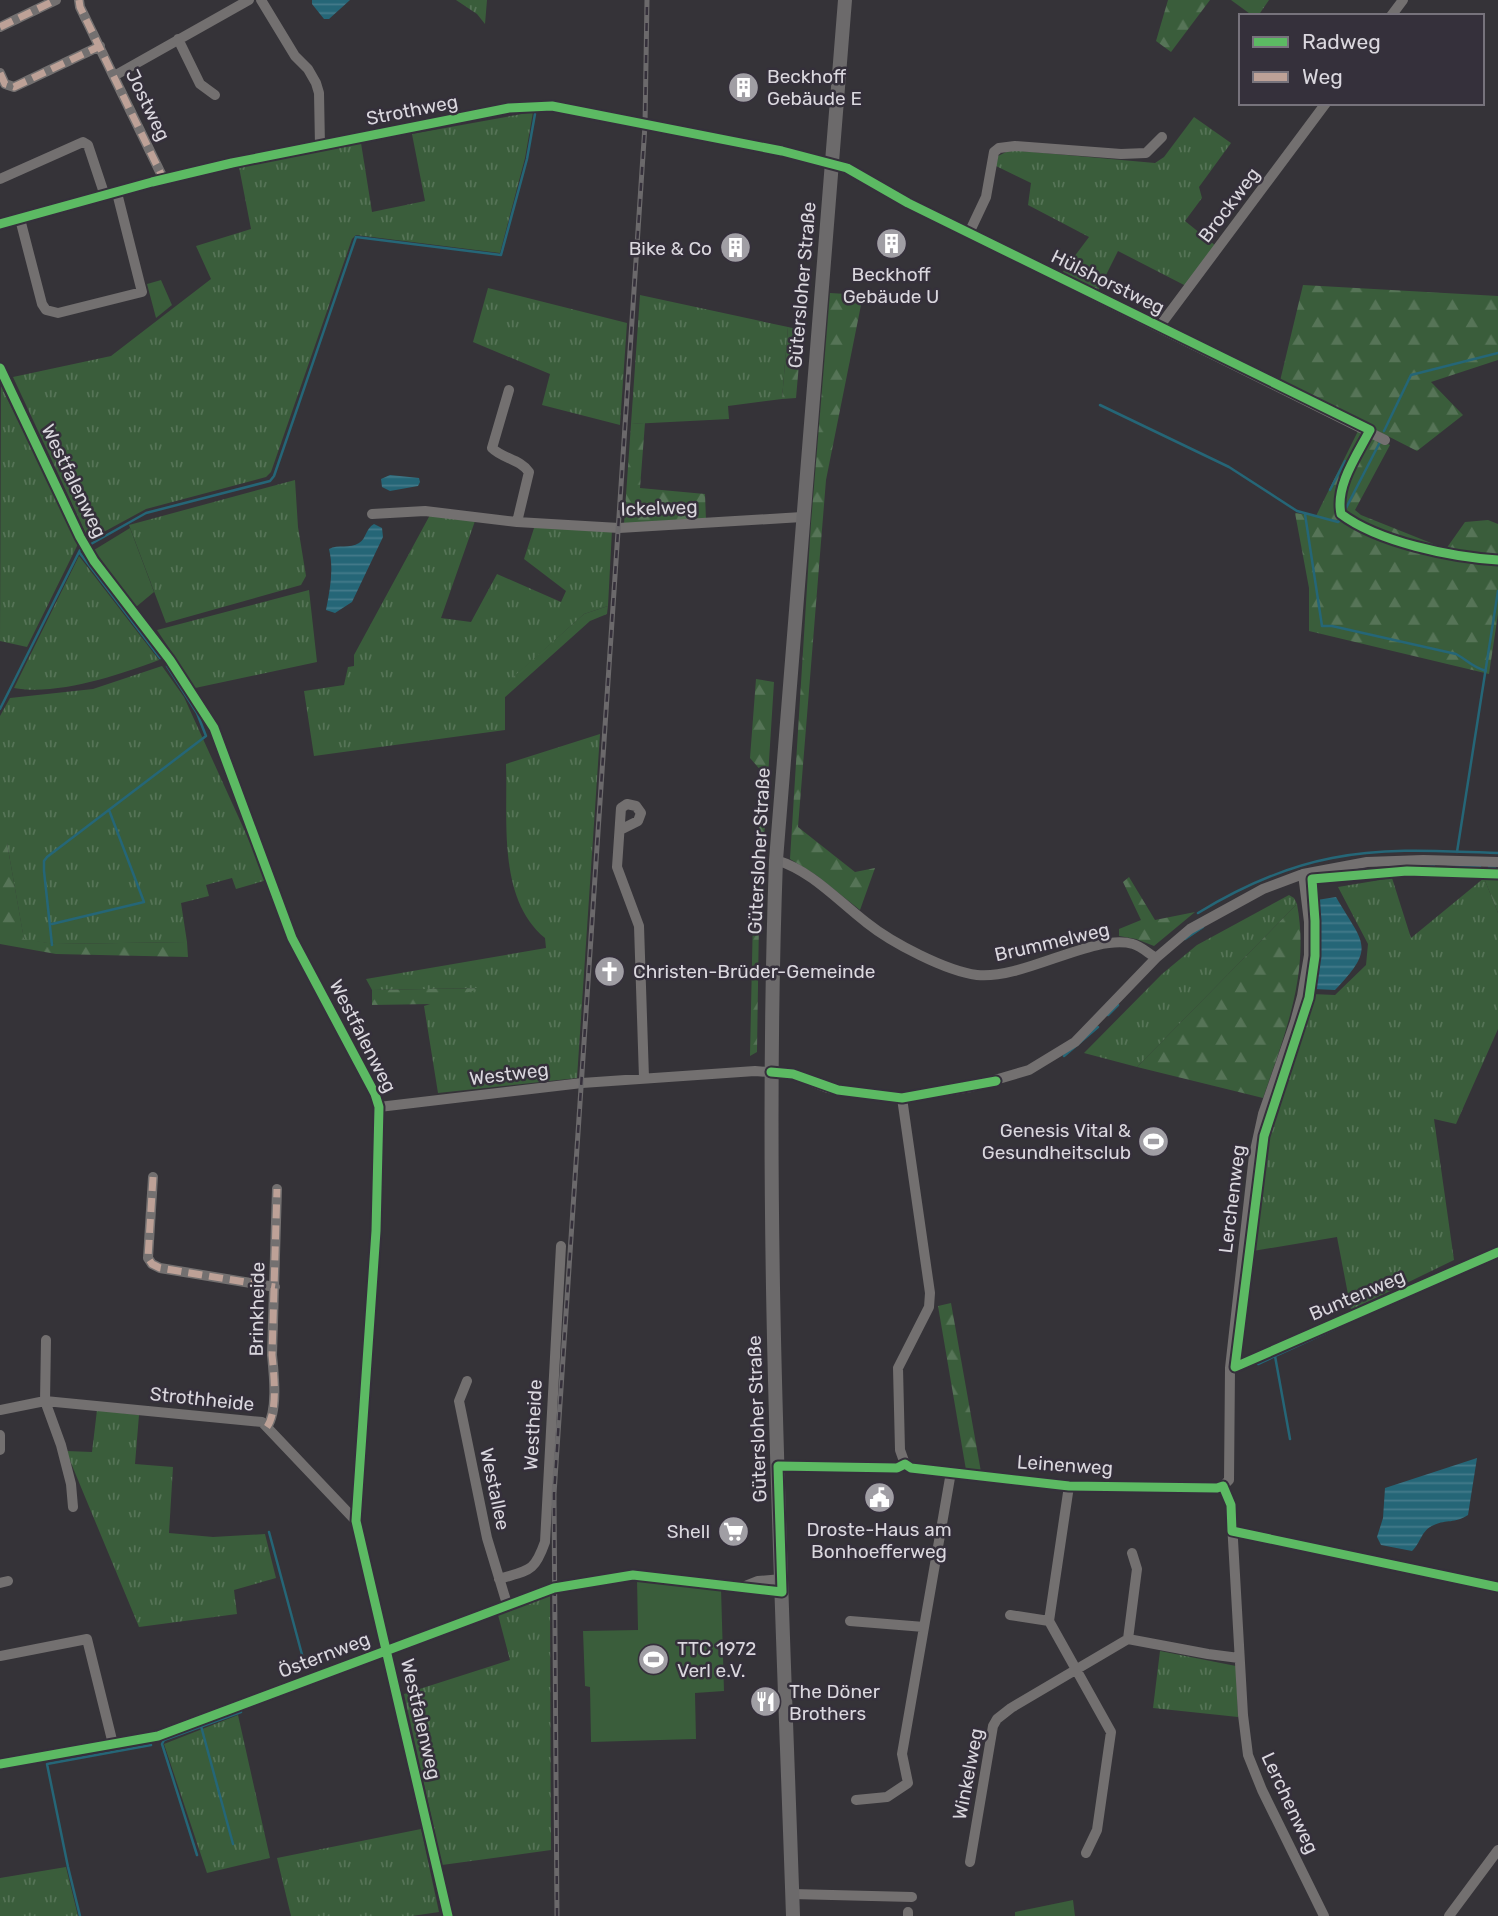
<svg xmlns="http://www.w3.org/2000/svg" width="1498" height="1916" font-family="Rubik,sans-serif">
	<style>
		.grass { fill: url(#grass-tufts) }
		.forest { fill: url(#forest-firs) }
		.park { fill: #3a5d3b }
		.water { fill: url(#water-rules) }
		.lines { fill: none; stroke-linecap: round; stroke-linejoin: round }
		.stream { stroke: #256677; stroke-width: 2.5 }
		.minor { stroke: #737070; stroke-width: 10 }
		.secondary { stroke: #6c6a6b; stroke-width: 14 }
		.rail-casing { stroke: #6b696b; stroke-width: 5 }
		.rail { stroke: #35303b; stroke-width: 2.5; stroke-dasharray: 8; stroke-linecap: butt }
		.quiet { stroke: #bda197; stroke-width: 7; stroke-dasharray: 14 7; stroke-linecap: butt }
		.cycleway-casing { stroke: #35303b; stroke-width: 13 }
		.cycleway { stroke: #5cba63; stroke-width: 9 }
		.labels { text-anchor: middle; dominant-baseline: central; stroke-width: 5; stroke-linejoin: round; paint-order: stroke }
		.poi-label { font-size: 19px; fill: #dad7de; stroke: #35303b; text-anchor: start }
		.street-label { font-size: 19px; fill: #dad7de; stroke: #35303b }
	</style>
	<defs>
		<pattern id="grass-tufts" width="24" height="20" patternUnits="userSpaceOnUse" patternTransform="scale(1.75)"><rect width="24" height="20" fill="#3a5d3b"/><path d="M3 7l-1-3M5 7V3M7 7l1-3M15 17l-1-3M17 17v-4M19 17l1-3" fill="none" stroke="#567457"/></pattern>
		<pattern id="forest-firs" width="22" height="20" patternUnits="userSpaceOnUse" patternTransform="scale(1.75)"><rect width="22" height="20" fill="#3a5d3b"/><path d="M5 1l3.5 6h-7zM16 11l3.5 6h-7z" fill="#567457"/></pattern>
		<pattern id="water-rules" width="6" height="5" patternUnits="userSpaceOnUse" patternTransform="scale(1.75)"><rect width="6" height="5" fill="#256677"/><path d="M0 2.5h6" fill="none" stroke="#447b8a"/></pattern>
	</defs>
	<rect width="100%" height="100%" fill="#353338"/>
	<path class="grass" d="M456,0H487L485,24L477,14Z
		M1231,0H1269L1258,16H1253Z
		M533,112L525,158L500,253L356,235L352,239L271,472L266,477L146,509L89,540L13,377L111,356L211,279L196,246L251,229L239,167L361,143L372,212L425,201L412,134Z
		M1194,117L1231,143L1199,187L1202,198L1185,221L1216,246L1186,286L1118,251L1098,291L1062,273L1089,237L1028,205L1031,183L996,166L998,156L1010,150L1155,163L1164,157Z
		M488,288L627,323L620,425L542,405L550,374L473,342Z
		M640,295L788,327L782,399L728,406L729,419L631,424Z
		M1,386L78,544L27,647L0,641Z
		M295,480L298,527L306,576L301,585L166,623L129,525Z
		M430,515L475,521L441,618L471,622L497,574L561,602L566,591L524,559L535,525L612,530L608,606L584,614L505,685V730L314,756L304,691L344,685L348,667L354,666V655Z
		M79,556L159,660C119,675 56,696 14,688Z
		M309,590L317,662L195,688L157,630Z
		M162,666L184,697L267,880L236,889L232,878L206,885L209,896L181,903L187,942L55,944L24,940L7,843H0V716L10,698L93,689Z
		M600,734L577,1078L438,1093L424,1006L478,988L372,990L366,979L546,948L545,938C497,898 508,820 506,764Z
		M1392,878L1411,938L1484,878L1498,913V1029L1456,1124L1434,1119L1454,1260L1351,1310L1337,1237L1253,1251L1268,1137L1312,994L1335,995L1366,965L1368,944L1338,887Z
		M1289,895L1294,898L1297,904L1137,1067L1084,1053L1162,974L1197,945Z
		M97,1410L139,1415L135,1464L173,1467L169,1533L213,1537L265,1534L276,1578L234,1590L237,1614L139,1627L66,1451L92,1452Z
		M550,1592L551,1850L442,1865L404,1694L510,1660L497,1611Z
		M1160,1651L1236,1666L1238,1717L1153,1708Z
		M238,1715L270,1858L207,1873L164,1744Z
		M421,1829L439,1912L412,1916H291L277,1858Z
		M66,1867L78,1916H0V1878Z"/>
	<path class="forest" d="M1168,0H1210L1171,52L1156,41Z
		M1303,285L1498,296V360L1431,382L1463,415L1417,451L1280,381Z
		M830,293L863,295L826,480L798,827L855,872L875,868L860,910L816,875L790,859L811,523Z
		M788,327L802,330L796,398L782,399Z
		M645,423L640,488L705,494L706,520L624,524L631,424Z
		M1359,429L1390,445L1355,510L1361,515L1446,549L1465,522L1488,520L1498,524V614L1489,674L1309,631V588L1295,513L1316,516Z
		M608,606L607,614L590,621L504,698V685L584,614Z
		M756,679L774,682L759,919L757,1052L750,1056L753,915L763,773L750,758Z
		M0,843H7L24,939L55,944L187,942L188,957L56,954L0,944Z
		M1129,877L1155,920L1195,912L1154,946L1136,939L1119,936V929L1141,920L1123,882Z
		M1484,878H1498V913Z
		M1297,904C1310,973 1285,1034 1263,1098L1137,1067Z
		M481,988L433,1004L372,1005V990Z
		M951,1303L981,1472L966,1470L938,1306Z"/>
	<path class="park" d="M161,280L172,305L156,318L147,284Z
		M130,528L154,592L136,607L94,550Z
		M637,1580L721,1588L724,1691L695,1693L696,1739L591,1742L590,1687L585,1686L583,1631L638,1630Z
		M1073,1900L1075,1916H1015V1912Z"/>
	<path class="water" d="M312,0H350L329,19H324L312,4Z
		M390,475L419,478L420,482L418,486L390,491L382,487L381,479Z
		M374,524L382,528L383,537L352,602L335,613L326,610C330,589 334,570 329,549C338,544 350,549 359,543C367,538 365,529 374,524Z
		M1336,897C1363,944 1377,946 1335,990L1314,989L1319,956L1317,900Z
		M1477,1458L1468,1515C1454,1524 1447,1519 1434,1525C1421,1530 1421,1543 1412,1551L1381,1545L1377,1537L1383,1518L1385,1488Z"/>
	<g class="lines">
		<path class="stream" d="M1100,405L1229,467L1297,511L1338,522L1340,520
			M1384,431L1411,375L1498,353
			M1330,490L1345,461
			M1344,512L1380,442
			M1305,514L1322,626H1332L1456,654C1469,661 1470,666 1486,671
			M91,544L146,513L270,481L274,476L356,237L501,255L527,159L535,114
			M79,552L160,658
			M0,709L80,550
			M1457,852L1498,591
			M1447,867H1480
			M1489,867L1495,868
			M1347,871L1434,866
			M1198,913C1239,888 1285,867 1332,858C1386,847 1443,851 1498,853
			M52,924L144,902L109,810
			M1185,939L1203,927
			M52,945L44,871V861L47,857L206,736L197,713L167,666
			M1108,1015L1118,1005
			M1064,1056L1098,1027
			M1275,1356L1290,1439
			M1258,1364L1334,1329
			M269,1532L304,1662
			M201,1726L233,1844
			M197,1855L162,1744L164,1740L241,1712
			M80,1916L68,1867L47,1764L151,1745"/>
		<path class="minor" d="M79,0L80,7L164,180
			M261,0L295,56L308,69L316,83L319,93L320,146
			M1391,16L1403,0
			M0,27L56,0
			M178,39L200,84L215,95
			M0,73L5,84L14,87L100,46
			M114,76L249,0
			M0,179L83,142L88,145L105,196
			M20,219L42,304L46,310L58,313L142,292L117,193
			M0,224L152,182L232,163L509,108L552,106L782,151L847,168L908,203L1385,440
			M969,233L986,197L994,152L999,148L1015,146L1121,154L1146,153L1162,137
			M1159,327L1326,103
			M0,368L80,537L94,561L170,660L214,728L292,938L375,1094L379,1107L376,1231L356,1521L448,1916
			M509,390L492,448C503,459 520,459 529,472L517,522
			M372,514L425,511L517,522L619,528L802,517
			M620,830L638,821L641,813L636,806L627,804L621,808L617,867L639,926L644,1078
			M776,860C812,871 837,900 867,923C892,943 946,971 977,975C1023,980 1093,933 1133,944C1141,946 1149,954 1156,958
			M902,1098L930,1293L929,1307L898,1368L900,1450L905,1464L911,1468L1069,1486L1217,1488L1223,1486
			M379,1107L582,1083L755,1071L793,1074L828,1088L883,1096L902,1098L971,1087L1029,1070L1075,1042L1156,958L1190,929L1263,889L1303,874L1367,862L1423,860L1498,862
			M153,1177L148,1258L152,1264L160,1268L275,1287
			M46,1340L45,1401L61,1445L71,1484L73,1507
			M1230,1368L1235,1367L1498,1252
			M467,1381L459,1401L487,1538L507,1604
			M0,1410L45,1401L262,1422L356,1521
			M267,1427C278,1411 274,1375 272,1355L277,1189
			M0,1435V1450
			M1069,1486L1049,1621L1111,1732L1097,1830L1086,1853
			M1223,1486L1229,1480L1230,1368L1254,1155L1263,1114L1295,1022L1302,996L1309,955V922L1303,874
			M1223,1486L1231,1505L1243,1715L1248,1755L1262,1790L1324,1916
			M1232,1531L1498,1587
			M499,1579C529,1570 534,1573 545,1542L561,1246
			M0,1583L8,1581
			M743,1587L758,1581L782,1579
			M1010,1615L1049,1621
			M850,1621L924,1627
			M1128,1639L1208,1654L1239,1658
			M0,1656L87,1639L113,1744
			M0,1764L158,1736L554,1588L633,1575L782,1592
			M856,1800L887,1797L908,1783L902,1754L951,1472
			M970,1862L993,1726L997,1719L1011,1708L1128,1639L1137,1569L1132,1553
			M792,1894L912,1897
			M908,1916V1912
			M1449,1916L1498,1850"/>
		<path class="secondary" d="M793,1916C781,1564 763,1212 776,860L845,0"/>
		<defs>
			<path id="rail" d="M557,1916L554,1494L645,125L647,0"/>
		</defs>
		<use href="#rail" class="rail-casing"/>
		<use href="#rail" class="rail"/>
		<path class="quiet" d="M79,0L80,7L164,180
			M0,27L56,0
			M0,73L5,84L14,87L100,46
			M153,1177L148,1258L152,1264L160,1268L275,1287
			M267,1427C278,1411 274,1375 272,1355L277,1189"/>
		<defs>
			<path id="cycleway" d="M0,224L152,182L232,163L509,108L552,106L782,151L847,168L908,203L1370,430C1357,455 1335,486 1341,514C1378,542 1451,557 1498,560
				M0,368L80,537L94,561L170,660L214,728L292,938L375,1094L379,1107L376,1231L356,1521L448,1916
				M1498,874L1407,871L1312,879L1315,921V956L1309,998L1264,1136L1235,1367L1498,1252
				M771,1072L793,1074L838,1090L902,1098L996,1081
				M0,1764L158,1736L554,1588L633,1575L782,1592L778,1466L897,1468L905,1464L911,1468L1069,1486L1217,1488L1223,1486L1231,1505L1232,1531L1498,1587"/>
		</defs>
		<use href="#cycleway" class="cycleway-casing"/>
		<use href="#cycleway" class="cycleway"/>
	</g>
	<defs>
		<symbol id="building-disc" viewBox="-11 -11 22 22"><circle r="9.5" fill="#a09ea4" stroke="#35303b"/><path d="M-4-6H4V6H1V3H-1V6H-4ZM-2.5-4.3h1.7v1.8h-1.7ZM.8-4.3h1.7v1.8H.8ZM-2.5-1h1.7V.8h-1.7ZM.8-1h1.7V.8H.8Z" fill="#fff"/></symbol>
		<symbol id="church-disc" viewBox="-11 -11 22 22"><circle r="9.5" fill="#a09ea4" stroke="#35303b"/><path d="M-1.2-6h2.4v3.5h3.3v2.4h-3.3V6h-2.4V-.1h-3.3v-2.4h3.3Z" fill="#fff"/></symbol>
		<symbol id="stadium-disc" viewBox="-11 -11 22 22"><circle r="9.5" fill="#a09ea4" stroke="#35303b"/><path d="M0-5a6.5 5 0 1 0 0 10a6.5 5 0 1 0 0-10ZM-3.5-1.8h7v3.6h-7Z" fill="#fff"/></symbol>
		<symbol id="civic-disc" viewBox="-11 -11 22 22"><circle r="9.5" fill="#a09ea4" stroke="#35303b"/><path d="M-.6-6.5H3V-4.5H.6V-3L4-1V1h2V6H-6V1h2V-1L-.6-3ZM-1.2 2.5V6h2.4V2.5Z" fill="#fff"/></symbol>
		<symbol id="supermarket-disc" viewBox="-11 -11 22 22"><circle r="9.5" fill="#a09ea4" stroke="#35303b"/><path d="M-6-5.5h2.5l.6 2H6L4.5 2H-2.5L-4.4-4H-6ZM-1.5 3.2a1.3 1.3 0 1 0 .1 0ZM3 3.2a1.3 1.3 0 1 0 .1 0Z" fill="#fff"/></symbol>
		<symbol id="restaurant-disc" viewBox="-11 -11 22 22"><circle r="9.5" fill="#a09ea4" stroke="#35303b"/><path d="M-5-6h1v4h1v-4h1v4h1v-4h1v5L-1.5 .5V6h-2V.5L-5-1ZM5-6V6H3V1.5H1.5Q1.5-4 5-6Z" fill="#fff"/></symbol>
	</defs>
	<g fill-rule="evenodd">
		<use href="#building-disc" x="726" y="70" width="35" height="35"/>
		<use href="#building-disc" x="874" y="226" width="35" height="35"/>
		<use href="#building-disc" x="718" y="230" width="35" height="35"/>
		<use href="#church-disc" x="592" y="954" width="35" height="35"/>
		<use href="#stadium-disc" x="1136" y="1124" width="35" height="35"/>
		<use href="#civic-disc" x="862" y="1480" width="35" height="35"/>
		<use href="#supermarket-disc" x="716" y="1514" width="35" height="35"/>
		<use href="#stadium-disc" x="636" y="1642" width="35" height="35"/>
		<use href="#restaurant-disc" x="748" y="1684" width="35" height="35"/>
	</g>
	<g class="labels">
		<g class="poi-label">
			<text x="767" y="76">Beckhoff<tspan x="767" dy="22">Gebäude E</tspan></text>
			<text x="712" y="248" text-anchor="end">Bike &amp; Co</text>
			<text x="891" y="274" text-anchor="middle">Beckhoff<tspan x="891" dy="22">Gebäude U</tspan></text>
			<text x="633" y="971">Christen-Brüder-Gemeinde</text>
			<text x="1131" y="1130" text-anchor="end">Genesis Vital &amp;<tspan x="1131" dy="22">Gesundheitsclub</tspan></text>
			<text x="879" y="1529" text-anchor="middle">Droste-Haus am<tspan x="879" dy="22">Bonhoefferweg</tspan></text>
			<text x="710" y="1531" text-anchor="end">Shell</text>
			<text x="677" y="1648">TTC 1972<tspan x="677" dy="22">Verl e.V.</tspan></text>
			<text x="789" y="1691">The Döner<tspan x="789" dy="22">Brothers</tspan></text>
		</g>
		<g class="street-label">
			<text transform="translate(148 105) rotate(64)">Jostweg</text>
			<text transform="translate(412 110) rotate(-11)">Strothweg</text>
			<text transform="translate(1229 205) rotate(-53)">Brockweg</text>
			<text transform="translate(1108 282) rotate(26)">Hülshorstweg</text>
			<text transform="translate(802 285) rotate(-85)">Gütersloher Straße</text>
			<text transform="translate(74 481) rotate(64)">Westfalenweg</text>
			<text transform="translate(659 508) rotate(-2)">Ickelweg</text>
			<text transform="translate(759 851) rotate(-87)">Gütersloher Straße</text>
			<text transform="translate(1052 942) rotate(-13)">Brummelweg</text>
			<text transform="translate(363 1036) rotate(63)">Westfalenweg</text>
			<text transform="translate(509 1074) rotate(-7)">Westweg</text>
			<text transform="translate(1232 1199) rotate(-83)">Lerchenweg</text>
			<text transform="translate(1357 1295) rotate(-23)">Buntenweg</text>
			<text transform="translate(257 1309) rotate(-89)">Brinkheide</text>
			<text transform="translate(202 1399) rotate(6)">Strothheide</text>
			<text transform="translate(757 1419) rotate(-92)">Gütersloher Straße</text>
			<text transform="translate(533 1425) rotate(-87)">Westheide</text>
			<text transform="translate(1065 1465) rotate(4)">Leinenweg</text>
			<text transform="translate(495 1489) rotate(78)">Westallee</text>
			<text transform="translate(324 1655) rotate(-21)">Östernweg</text>
			<text transform="translate(421 1719) rotate(77)">Westfalenweg</text>
			<text transform="translate(968 1774) rotate(-79)">Winkelweg</text>
			<text transform="translate(1290 1803) rotate(65)">Lerchenweg</text>
		</g>
	</g>
	<rect x="1239" y="14" width="245" height="91" fill="#35303b" stroke="#77737c" stroke-width="2"/>
	<rect x="1253" y="37" width="35" height="10" fill="#5cba63" stroke="#77737c" stroke-width="2"/>
	<text x="1302" y="49" font-size="21" fill="#dad7de">Radweg</text>
	<rect x="1253" y="72" width="35" height="10" fill="#bda197" stroke="#77737c" stroke-width="2"/>
	<text x="1302" y="84" font-size="21" fill="#dad7de">Weg</text>
</svg>
